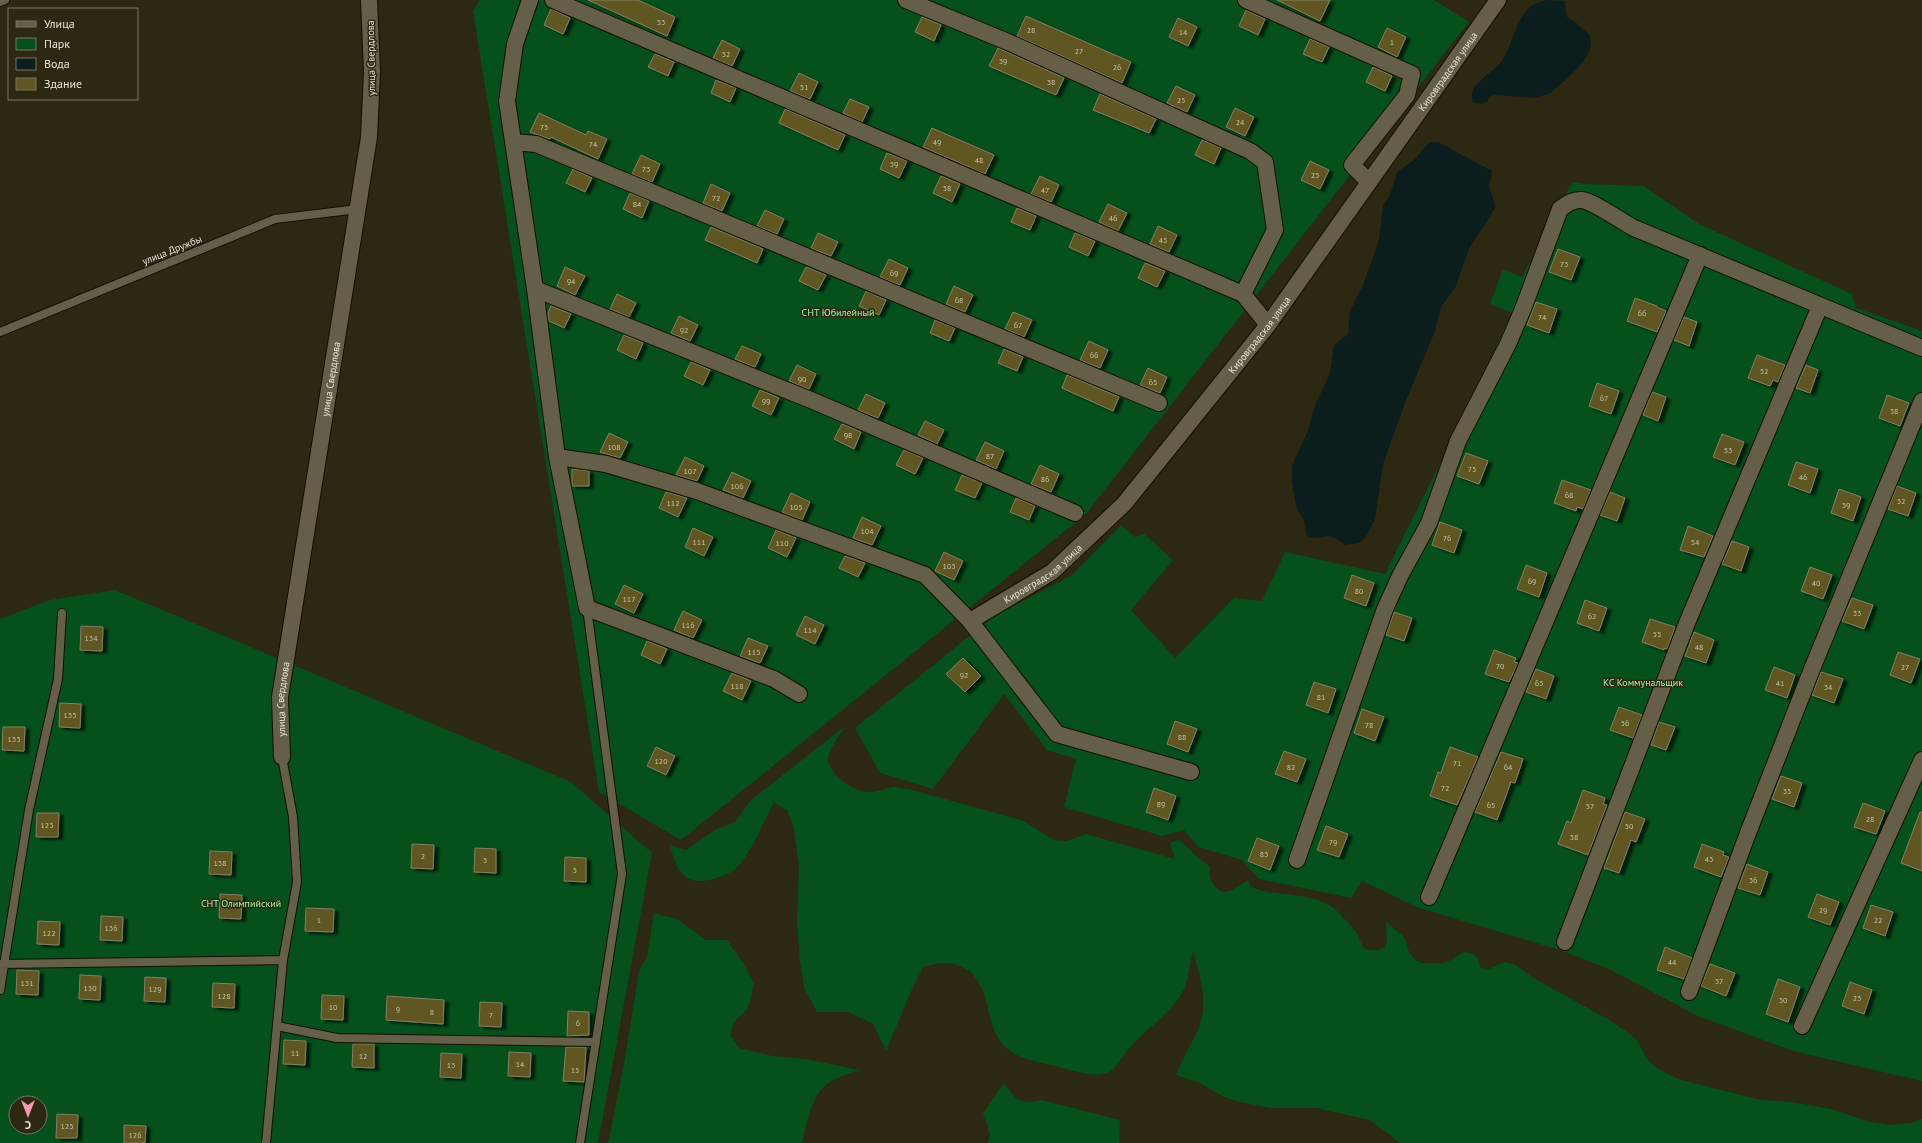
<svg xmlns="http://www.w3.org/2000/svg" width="1922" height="1143" font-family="'PT Sans',sans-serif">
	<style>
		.green { fill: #05501b; fill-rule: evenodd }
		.water { fill: #0b1d1d }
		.building { fill: #615622; stroke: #847e65; filter: url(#shadow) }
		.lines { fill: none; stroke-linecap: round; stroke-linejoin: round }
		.lane-casing { stroke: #151000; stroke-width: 10 }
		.street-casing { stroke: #151000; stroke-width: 18 }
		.lane { stroke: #655f48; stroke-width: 8 }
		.street { stroke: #655f48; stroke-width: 16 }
		.labels { text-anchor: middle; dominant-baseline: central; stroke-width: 3; stroke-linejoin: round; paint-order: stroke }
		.number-label { font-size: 8px; fill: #c6c1aa }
		.street-label { font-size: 10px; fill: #e8e5d7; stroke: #2d2812 }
		.park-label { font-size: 10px; fill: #98fba4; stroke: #2d2812 }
	</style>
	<defs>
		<filter id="shadow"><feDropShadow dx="4.5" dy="2.5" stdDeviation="1" flood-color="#0009"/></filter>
	</defs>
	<rect width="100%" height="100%" fill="#2d2812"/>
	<path class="green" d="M480,0H1434L1469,22L1086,514L681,840L599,792L473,11Z
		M1572,182L1584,184L1643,186L1699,224L1852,294L1856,308L1922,331V1081L1793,1051L1698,1016L1609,969L1560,950L1419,908L1362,881L1351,898L1259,879L1242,860L1198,847L1184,830L1162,836L1064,807L1076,759L1047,750L1004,694L933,789L880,773L855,728L993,617L1072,575L1121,525L1135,537L1144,534L1173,560L1131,610L1175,658L1234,598L1262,601L1285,552L1385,574L1452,440L1512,313L1490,304L1503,269L1522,277Z
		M115,590L571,782L652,853L598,1143H0V619L50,600ZM16,1103H40V1127H16Z
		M844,727C839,736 832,745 829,754C824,772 852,791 867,792C876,793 885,788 894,787C899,787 904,789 909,789L1024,821L1054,840L1067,841L1086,834L1175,859L1170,843L1178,840C1190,847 1197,859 1210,866C1209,879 1211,884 1222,892L1230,891L1248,880L1251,887C1278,898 1313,890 1337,911C1343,917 1350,924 1356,932C1360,938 1360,944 1366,950H1378L1384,948L1387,941L1386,921L1405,938L1409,952L1416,960L1422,963H1442L1449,961L1463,952L1471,953L1477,957L1481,968L1489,969L1505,962L1514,964L1535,979L1606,1018L1627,1032L1636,1039L1648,1060L1658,1069L1678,1079L1757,1099L1798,1103L1831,1109L1870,1122L1892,1125L1911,1123L1922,1119V1143H1400L1370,1120L1316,1108H1271L1240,1102L1224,1097L1200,1083L1176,1075C1181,1061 1189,1049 1195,1036C1210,1006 1202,982 1193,952C1189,965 1189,982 1182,993C1170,1014 1150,1026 1134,1043C1126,1051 1121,1061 1113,1069C1111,1072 1106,1073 1103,1074C1091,1077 1067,1069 1055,1066C1038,1062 1017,1059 1005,1047C985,1027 992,995 973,975C959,960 941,962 923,967L913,987L886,1051L873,1024L848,1012H817L804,988L800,962L797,922L799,865L793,825L787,810L774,803C763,822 751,855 735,869C728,875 718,878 709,880C683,886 675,867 670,845L686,850L717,829L735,822L751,800Z
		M654,913L677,919L706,940H727L745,966L754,984L748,1009L734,1022L730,1035L739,1048L772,1056L806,1059L860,1070C848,1074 829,1079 821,1090C810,1103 806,1127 802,1143H608L624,1064L639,971L647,956Z
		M1004,1083C1015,1100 1021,1105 1042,1100L1120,1120L1119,1143H988L990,1134L983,1113Z"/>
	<path class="water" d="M1547,0L1565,1L1567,17C1576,21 1581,28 1589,34C1599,56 1565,79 1551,93L1536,98L1494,95L1489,97L1488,101C1482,104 1479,104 1473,102C1466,85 1492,74 1501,62C1516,41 1516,4 1547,0Z
		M1430,142H1438L1492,171L1489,187L1494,201L1495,208L1469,249L1455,288L1441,307L1435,331L1405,403L1383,464L1375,519L1365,538L1359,543L1345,545C1327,531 1329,538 1309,538L1306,535L1304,520L1296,506L1292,482V465L1308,431L1314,408L1330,373L1334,345L1348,334L1350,311L1363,285L1379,240L1383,206L1390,195L1397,172L1414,160Z"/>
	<path class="building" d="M588,0H638L675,17L667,36Z
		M1277,0H1330L1320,21Z
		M551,9L570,18L563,34L544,25Z
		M1246,10L1265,19L1258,35L1239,26Z
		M1026,16L1131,62L1122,83L1017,36Z
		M922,17L941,25L934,41L915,32Z
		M1178,18L1197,27L1188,46L1169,37Z
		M1387,28L1406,37L1397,57L1378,47Z
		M1310,39L1329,47L1322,62L1303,54Z
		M722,40L740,49L732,66L713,58Z
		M998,48L1064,78L1056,95L989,66Z
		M655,54L674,62L668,76L648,67Z
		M1373,67L1392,76L1385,91L1366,82Z
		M799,73L818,82L810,99L790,91Z
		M716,80L736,88L730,102L711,93Z
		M1176,86L1195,95L1187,112L1167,103Z
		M1100,94L1156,119L1149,133L1093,110Z
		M850,99L869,107L862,122L843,113Z
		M1235,108L1254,117L1245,136L1226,127Z
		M785,109L845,135L838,150L779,123Z
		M539,113L586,135L588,131L607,139L598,159L551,137L550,139L530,132Z
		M932,128L994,155L985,174L923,147Z
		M1202,140L1221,148L1214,164L1195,155Z
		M887,153L907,161L899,178L880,169Z
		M641,155L660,164L652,182L632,174Z
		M1310,161L1329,170L1320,189L1301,180Z
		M573,169L592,178L585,192L566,183Z
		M941,176L960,184L952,202L933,193Z
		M1040,176L1059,185L1051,202L1031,194Z
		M711,184L730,193L722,211L703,203Z
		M630,193L649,201L642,218L623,209Z
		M1108,204L1127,213L1118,231L1099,222Z
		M1017,208L1036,216L1030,230L1011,222Z
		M765,210L784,219L777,234L757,226Z
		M1158,226L1177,235L1169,252L1150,244Z
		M711,227L763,249L757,263L705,240Z
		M818,233L838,242L831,256L811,248Z
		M1075,233L1095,241L1088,256L1069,247Z
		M1558,249L1580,257L1571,280L1549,272Z
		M889,259L908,268L900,285L880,277Z
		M1145,263L1165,271L1157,287L1138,278Z
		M565,267L585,276L575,295L557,286Z
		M806,267L826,275L818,290L799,281Z
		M954,286L973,295L965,312L946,304Z
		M866,291L886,300L879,315L859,306Z
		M617,294L636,303L629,317L610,309Z
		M1635,298L1657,306V307L1666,311L1657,332L1627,321Z
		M1536,302L1557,309L1549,333L1527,325Z
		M551,306L571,314L564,328L549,321L548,313Z
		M1013,312L1032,320L1024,337L1005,329Z
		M679,316L698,325L690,341L671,333Z
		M1684,317L1697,322L1689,346L1674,340Z
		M935,320L955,328L949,341L930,333Z
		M624,335L643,343L636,359L617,350Z
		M1089,341L1108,350L1100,368L1080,360Z
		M742,346L761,354L755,367L735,359Z
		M1004,349L1023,357L1017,371L998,363Z
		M1757,355L1785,365L1778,382L1773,380L1770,386L1748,378Z
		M691,362L710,370L703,385L684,376Z
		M797,365L816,374L809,389L789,381Z
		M1806,365L1818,370L1810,393L1796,388Z
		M1148,368L1167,377L1160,393L1140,385Z
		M1067,375L1119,397L1113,411L1062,388Z
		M1597,383L1619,391L1611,414L1589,406Z
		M760,390L779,398L771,415L752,406Z
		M1652,392L1666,397L1658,421L1643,415Z
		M866,394L885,403L878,418L858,410Z
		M1887,395L1909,403L1900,426L1879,418Z
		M925,421L944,430L937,444L918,435Z
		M842,424L861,432L854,449L834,439Z
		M609,433L628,442L620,458L600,452Z
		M1722,434L1744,442L1735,465L1713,457Z
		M985,442L1004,451L996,469L976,460Z
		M904,450L923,458L915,474L896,465Z
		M1466,453L1488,461L1479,484L1457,476Z
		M685,457L704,466L697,481L676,475Z
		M1796,462L1818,469L1810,493L1788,485Z
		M1040,465L1059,474L1051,492L1031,484Z
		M572,469L589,471V486H572Z
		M732,472L751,481L743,498L723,490Z
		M962,475L982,483L975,498L955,490Z
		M1562,480L1591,490L1583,509L1577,507L1576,511L1554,503Z
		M1897,486L1916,493L1908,516L1888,509Z
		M1839,489L1861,497L1853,521L1831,513Z
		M666,492L687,498L678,517L659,508Z
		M1610,492L1625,498L1617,521L1600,515Z
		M791,493L810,502L802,520L782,512Z
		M1016,498L1035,506L1029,520L1010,512Z
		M862,517L881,526L872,545L853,538Z
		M1440,522L1462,530L1454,553L1432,545Z
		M1688,526L1713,536L1704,557L1680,550Z
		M693,528L713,537L704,556L685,547Z
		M776,530L796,538L787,557L768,548Z
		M1732,541L1749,547L1741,571L1722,564Z
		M944,552L963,561L954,580L935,571Z
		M845,556L865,563L858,577L839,568Z
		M1526,565L1547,573L1539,597L1517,589Z
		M1810,567L1832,575L1823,599L1801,591Z
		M1352,575L1374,583L1366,606L1344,598Z
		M624,585L643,594L634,613L615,604Z
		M1852,598L1873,605L1864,629L1842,621Z
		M1585,600L1607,608L1599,631L1577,623Z
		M683,611L702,620L693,638L674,630Z
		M1394,612L1412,618L1404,641L1386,635Z
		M805,616L824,625L815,644L796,635Z
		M1650,619L1675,627L1667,649L1664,648V650L1642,642Z
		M81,626L103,627L102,651L80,650Z
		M1694,632L1714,640L1706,663L1685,656Z
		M748,638L768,646L760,663L740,656Z
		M647,641L667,649L660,664L641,655Z
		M1494,650L1516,658L1514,662L1518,663L1509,682L1485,674Z
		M1898,652L1920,659L1911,683L1890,675Z
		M963,658L981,676L965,692L946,674Z
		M1774,667L1795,675L1787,698L1765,690Z
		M1536,669L1554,676L1546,699L1526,692Z
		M1821,672L1843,679L1834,703L1812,695Z
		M732,673L751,681L742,700L723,691Z
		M1314,682L1336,689L1328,713L1306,705Z
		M60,703L81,704L80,728L59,727Z
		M1619,707L1642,715L1633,738L1610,730Z
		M1362,709L1384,717L1375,741L1354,733Z
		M1175,721L1197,729L1188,752L1167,744Z
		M1659,722L1675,727L1666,750L1651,745Z
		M3,727H25L24,751L2,750Z
		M656,747L675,756L666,775L647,766Z
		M1450,747L1478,757L1457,805L1430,796L1438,772L1441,773Z
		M1284,751L1306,759L1297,782L1275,774Z
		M1501,752L1523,759L1515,783L1511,782L1497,820L1475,812Z
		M1781,776L1802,783L1794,807L1772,799Z
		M1154,788L1176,796L1168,820L1146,812Z
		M1583,790L1605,798L1603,804L1607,805L1588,855L1558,844L1567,821L1571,823Z
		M1863,803L1885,811L1876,834L1854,827Z
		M1625,812L1645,819L1636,842L1631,840L1619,873L1604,868Z
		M1920,812H1922V871L1901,863Z
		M37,813H59L58,837H36Z
		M1326,826L1348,834L1339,857L1317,850Z
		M1257,838L1279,846L1270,870L1248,861Z
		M412,844L434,845L433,869L411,868Z
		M1702,844L1724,852L1723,855L1729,857L1721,877L1694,867Z
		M475,848L496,849V873L474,872Z
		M210,851L232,852L231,875L209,874Z
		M565,857L586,858V882L564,881Z
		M1747,864L1768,872L1760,895L1738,888Z
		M220,894L242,895L241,919L219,918Z
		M1817,894L1839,902L1830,925L1808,917Z
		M1871,905L1893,912L1885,936L1863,928Z
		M306,908L334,909L333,932L305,931Z
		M101,916L123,917L122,941L100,940Z
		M38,921L60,922L59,945L37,944Z
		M1665,947L1692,958L1684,979L1657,970Z
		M1710,964L1735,973L1726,996L1701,986Z
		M17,970L39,971L38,995L16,994Z
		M80,975L101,976L100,1000L79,999Z
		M145,977L166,978L165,1002L144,1001Z
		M1778,979L1800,987L1788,1022L1766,1014Z
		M1850,982L1872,990L1864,1014L1842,1006Z
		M213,983L235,984L234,1008L212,1007Z
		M322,995L344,996L343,1020L321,1019Z
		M387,996L444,1000L443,1024L386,1020Z
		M480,1002L502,1003L501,1027L479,1026Z
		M568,1011L589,1012V1035L567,1036Z
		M284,1040L306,1041L305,1065L283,1064Z
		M353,1044H374V1068L352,1067Z
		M566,1047H586L584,1082L563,1081Z
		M509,1052L531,1053L530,1077L508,1076Z
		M441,1053L462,1054L461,1078L440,1077Z
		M57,1114L78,1115L77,1138H56Z
		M124,1125L146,1126L145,1143H124Z"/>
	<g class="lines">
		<defs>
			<path id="lane" d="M0,2L5,0
				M0,332L275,219L358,209
				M0,964L283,960
				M0,990L29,810L58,679L62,613
				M277,1026L337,1038L596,1042
				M266,1143L283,960L297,882L293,817L282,757
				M580,1143L622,874L587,608"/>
			<g id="street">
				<path d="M530,0L515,44L507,101L535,289L557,457L587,608L774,679L799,694"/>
				<path d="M553,0L1243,294"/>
				<path d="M906,0L1008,42L1250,151L1265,162L1275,230L1243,294L1268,325"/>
				<path d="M1246,0L1412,74L1407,95L1352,165L1369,182"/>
				<path d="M513,142L536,144L1159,403"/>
				<path d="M535,289L811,400L1075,513"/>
				<path d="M557,457L606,464L697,491L925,575L970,621L1057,734L1191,772"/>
				<path id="s1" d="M970,621L1052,572L1124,504L1268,325L1498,0"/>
				<path id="s2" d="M282,757L280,697L369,137L372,72L369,0"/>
				<path d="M1297,860L1385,609L1400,576L1429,523L1458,441L1508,344L1523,309L1560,209C1566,204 1573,199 1582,200C1592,201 1623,222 1634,228L1922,348"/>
				<path d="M1429,897L1700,255"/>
				<path d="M1565,942L1687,623L1820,306"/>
				<path d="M1689,992L1748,833L1812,669L1922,401"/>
				<path d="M1802,1026L1922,760"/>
			</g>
		</defs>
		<use href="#lane" class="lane-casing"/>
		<use href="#street" class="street-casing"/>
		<use href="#lane" class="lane"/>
		<use href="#street" class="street"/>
	</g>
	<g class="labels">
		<g class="number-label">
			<text x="661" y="22">53</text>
			<text x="1031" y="30">28</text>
			<text x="1183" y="32">14</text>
			<text x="1392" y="42">1</text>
			<text x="1079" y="51">27</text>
			<text x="726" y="54">52</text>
			<text x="1003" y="61">39</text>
			<text x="1117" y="67">26</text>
			<text x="1051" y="82">38</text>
			<text x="804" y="87">51</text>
			<text x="1181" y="100">25</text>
			<text x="1240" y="122">24</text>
			<text x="544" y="127">75</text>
			<text x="937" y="142">49</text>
			<text x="593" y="144">74</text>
			<text x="979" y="160">48</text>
			<text x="894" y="164">59</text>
			<text x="646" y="169">73</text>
			<text x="1315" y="175">23</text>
			<text x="947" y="188">58</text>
			<text x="1045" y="190">47</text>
			<text x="716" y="198">72</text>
			<text x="637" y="204">84</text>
			<text x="1113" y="218">46</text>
			<text x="1163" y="240">45</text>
			<text x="1564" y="264">73</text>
			<text x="894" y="273">69</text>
			<text x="571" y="281">94</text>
			<text x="959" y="300">68</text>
			<text x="1642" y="313">66</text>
			<text x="1542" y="317">74</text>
			<text x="1018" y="325">67</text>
			<text x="684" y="330">92</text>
			<text x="1094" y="355">66</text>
			<text x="1764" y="371">52</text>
			<text x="802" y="379">90</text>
			<text x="1153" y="382">65</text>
			<text x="1604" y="398">67</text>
			<text x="766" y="401">99</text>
			<text x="1894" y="411">38</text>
			<text x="848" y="435">98</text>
			<text x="614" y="447">108</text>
			<text x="1728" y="450">53</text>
			<text x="990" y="456">87</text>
			<text x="1472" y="469">75</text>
			<text x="690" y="471">107</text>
			<text x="1803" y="477">46</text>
			<text x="1045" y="479">86</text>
			<text x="737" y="486">106</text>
			<text x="1569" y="495">68</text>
			<text x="1901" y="501">32</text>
			<text x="673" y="503">112</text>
			<text x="1846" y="505">39</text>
			<text x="796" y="507">105</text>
			<text x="867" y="531">104</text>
			<text x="1447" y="538">76</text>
			<text x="699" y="542">111</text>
			<text x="1695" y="542">54</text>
			<text x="782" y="543">110</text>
			<text x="949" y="566">103</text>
			<text x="1532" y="581">69</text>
			<text x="1816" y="583">40</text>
			<text x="1359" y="591">80</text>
			<text x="629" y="599">117</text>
			<text x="1857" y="613">33</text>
			<text x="1592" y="616">62</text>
			<text x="688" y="625">116</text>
			<text x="810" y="630">114</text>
			<text x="1657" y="634">55</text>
			<text x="91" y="638">134</text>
			<text x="1699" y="647">48</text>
			<text x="754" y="652">115</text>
			<text x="1500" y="666">70</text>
			<text x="1905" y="667">27</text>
			<text x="964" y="675">92</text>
			<text x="1539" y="683">63</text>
			<text x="1780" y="683">41</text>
			<text x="737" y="686">118</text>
			<text x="1828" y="687">34</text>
			<text x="1321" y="697">81</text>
			<text x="70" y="715">135</text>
			<text x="1625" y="723">56</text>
			<text x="1369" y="725">78</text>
			<text x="1182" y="737">88</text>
			<text x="14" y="739">133</text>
			<text x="661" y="761">120</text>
			<text x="1457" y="763">71</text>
			<text x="1291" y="767">82</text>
			<text x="1508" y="767">64</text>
			<text x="1445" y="788">72</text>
			<text x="1787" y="791">35</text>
			<text x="1161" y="804">89</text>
			<text x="1491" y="805">65</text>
			<text x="1590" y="806">57</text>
			<text x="1870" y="819">28</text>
			<text x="47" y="825">123</text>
			<text x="1629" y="826">50</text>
			<text x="1574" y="837">58</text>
			<text x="1333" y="842">79</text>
			<text x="1264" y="854">83</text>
			<text x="423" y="856">2</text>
			<text x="1709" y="859">43</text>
			<text x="485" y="860">3</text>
			<text x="220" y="863">138</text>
			<text x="575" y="870">5</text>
			<text x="1753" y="880">36</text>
			<text x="1823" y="910">29</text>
			<text x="319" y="920">1</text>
			<text x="1878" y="920">22</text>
			<text x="111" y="928">136</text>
			<text x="49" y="933">122</text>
			<text x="1672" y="962">44</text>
			<text x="1719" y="981">37</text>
			<text x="27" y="983">131</text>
			<text x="90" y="988">130</text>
			<text x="155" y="989">129</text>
			<text x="224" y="996">128</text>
			<text x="1857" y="998">23</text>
			<text x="1783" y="1000">30</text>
			<text x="333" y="1007">10</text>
			<text x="398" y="1009">9</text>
			<text x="432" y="1012">8</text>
			<text x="491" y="1015">7</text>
			<text x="578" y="1023">6</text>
			<text x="295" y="1053">11</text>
			<text x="363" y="1056">12</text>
			<text x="520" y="1064">14</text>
			<text x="451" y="1065">13</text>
			<text x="575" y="1070">15</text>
			<text x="67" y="1126">125</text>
			<text x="135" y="1135">126</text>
		</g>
		<g class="street-label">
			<text transform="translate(371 58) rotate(-91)">улица Свердлова</text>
			<text stroke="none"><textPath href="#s1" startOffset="735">Кировградская улица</textPath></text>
			<text transform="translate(172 250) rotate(-22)">улица Дружбы</text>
			<text stroke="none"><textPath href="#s1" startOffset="411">Кировградская улица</textPath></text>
			<text stroke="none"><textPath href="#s2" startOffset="382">улица Свердлова</textPath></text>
			<text stroke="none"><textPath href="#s1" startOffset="87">Кировградская улица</textPath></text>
			<text stroke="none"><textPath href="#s2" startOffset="58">улица Свердлова</textPath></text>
		</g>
		<g class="park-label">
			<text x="838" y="312">СНТ Юбилейный</text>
			<text x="1643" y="682">КС Коммунальщик</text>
			<text x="241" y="903">СНТ Олимпийский</text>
		</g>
	</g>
	<rect x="8" y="8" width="130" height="92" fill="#2d2812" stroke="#787461"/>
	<rect x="16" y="21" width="20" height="6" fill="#655f48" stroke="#787461"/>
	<text x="44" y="28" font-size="12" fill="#e8e5d7">Улица</text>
	<rect x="16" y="38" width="20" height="12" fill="#05501b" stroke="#787461"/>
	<text x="44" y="48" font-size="12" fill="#e8e5d7">Парк</text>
	<rect x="16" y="58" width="20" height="12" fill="#0b1d1d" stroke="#787461"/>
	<text x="44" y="68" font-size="12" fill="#e8e5d7">Вода</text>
	<rect x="16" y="78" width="20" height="12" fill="#615622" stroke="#787461"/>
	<text x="44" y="88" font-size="12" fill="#e8e5d7">Здание</text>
	<g transform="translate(28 1115) rotate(180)"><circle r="19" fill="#2d2812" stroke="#787461"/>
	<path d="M0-3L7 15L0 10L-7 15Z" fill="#f19ab1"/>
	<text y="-6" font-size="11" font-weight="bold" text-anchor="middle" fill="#e8e5d7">С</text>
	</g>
</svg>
